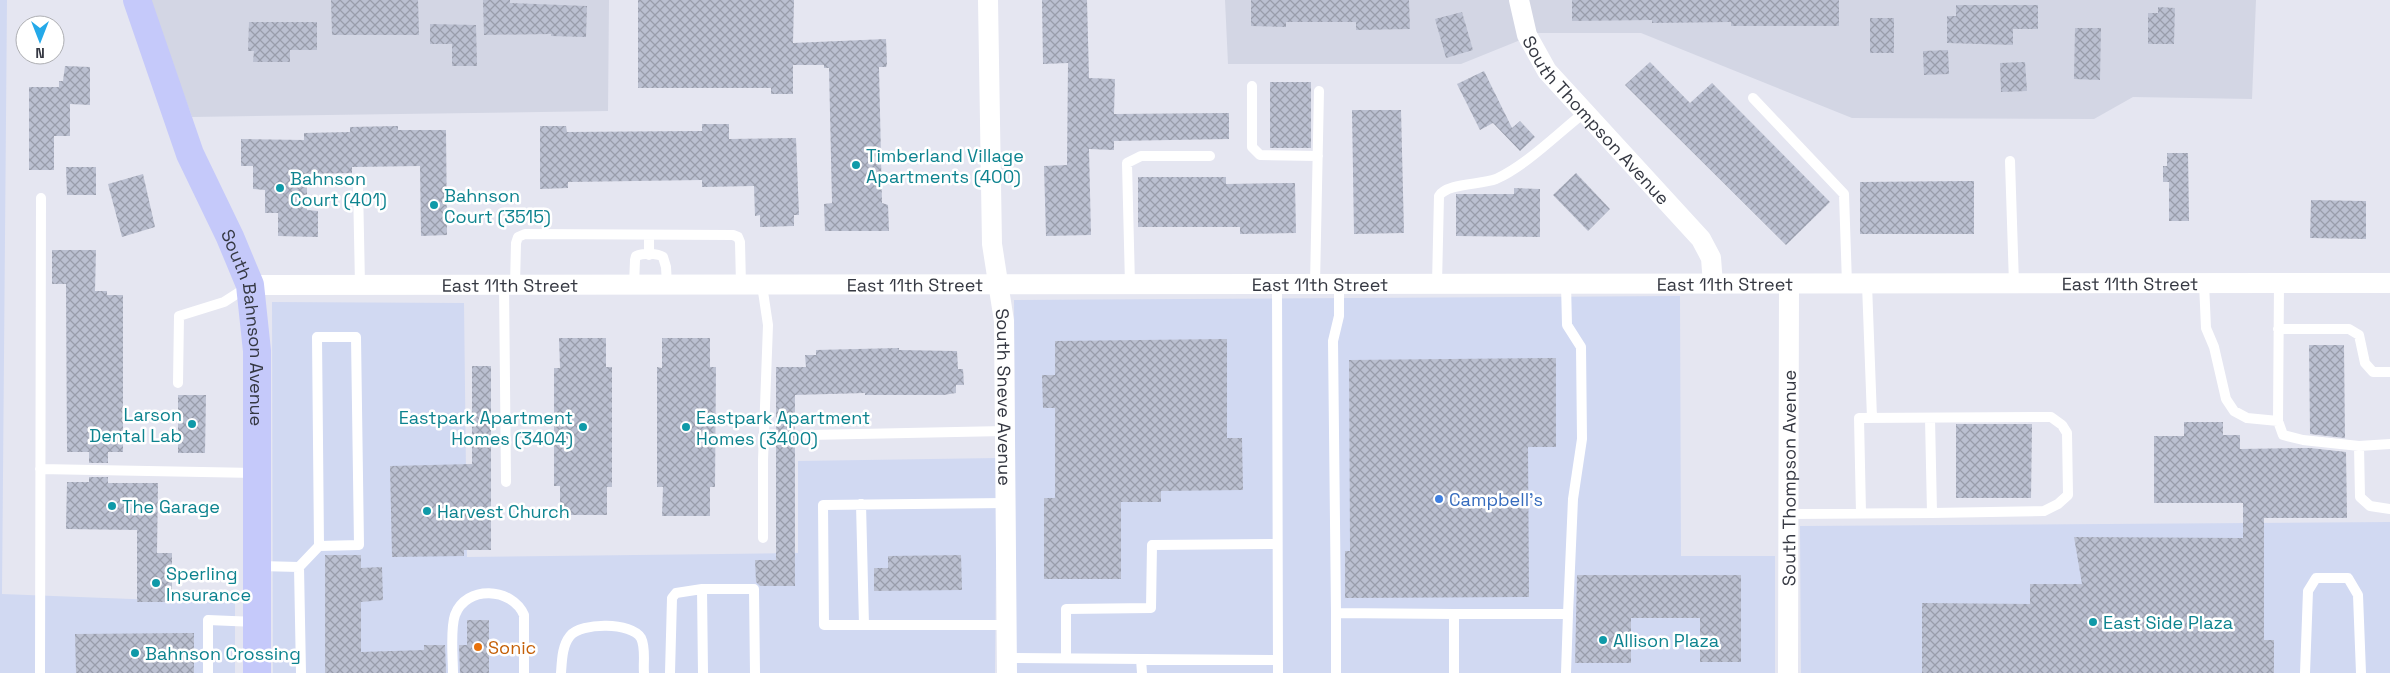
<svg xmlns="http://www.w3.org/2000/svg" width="2390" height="673" font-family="'Space Grotesk',sans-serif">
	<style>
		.residential { fill: #d3d6e4 }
		.commercial { fill: #d1d9f2 }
		.building { fill: url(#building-cross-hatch) }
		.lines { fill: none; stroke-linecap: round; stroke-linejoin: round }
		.lane { stroke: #fff; stroke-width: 10 }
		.street { stroke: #fff; stroke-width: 20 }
		.secondary { stroke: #c5c9fa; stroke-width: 28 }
		.culture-dot { fill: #0f9aa8; stroke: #fff; stroke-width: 2 }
		.shop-dot { fill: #3f7fe0; stroke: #fff; stroke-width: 2 }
		.food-dot { fill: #e8710a; stroke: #fff; stroke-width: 2 }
		.labels { text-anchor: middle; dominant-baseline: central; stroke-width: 5; stroke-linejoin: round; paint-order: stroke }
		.street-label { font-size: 18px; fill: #353842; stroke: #fff }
		.culture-label { font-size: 18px; fill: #0d838f; stroke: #fff; text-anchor: start }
		.shop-label { font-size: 18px; fill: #366cbe; stroke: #fff; text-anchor: start }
		.food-label { font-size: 18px; fill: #c56008; stroke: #fff; text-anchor: start }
	</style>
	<defs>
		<pattern id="building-cross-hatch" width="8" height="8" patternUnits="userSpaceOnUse" patternTransform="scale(1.25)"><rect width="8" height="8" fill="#bbc0d1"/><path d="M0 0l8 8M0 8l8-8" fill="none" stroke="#999dab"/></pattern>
	</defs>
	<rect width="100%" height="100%" fill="#e5e6f1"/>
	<path class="residential" d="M149,0H609L608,111L192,117Z
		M1225,0H2256L2252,99L2133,97L2094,119L1852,118L1641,33H1538L1461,64H1228Z"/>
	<path class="commercial" d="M0,0H7L2,594L235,603V673H0Z
		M1680,296L1681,556H1775V673H1016L1014,300Z
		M272,302L464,303L467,557L798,553V461L997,458L995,673H273Z
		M2390,522V673H1801L1800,526Z"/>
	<path class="building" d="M331,0H418L419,35H332Z
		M483,0H510V3L587,6L586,37L551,36V34L484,35Z
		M638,0H794L793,43L886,39L887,64L886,67H879L882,203L888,205L889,231H825L824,204L832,203L829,68H824V65H793V94H771V88H638Z
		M1042,0H1087L1089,78L1115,79L1114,114L1229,113V139L1114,141V150L1089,149L1091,235L1046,236L1044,166L1067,165L1068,63L1043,64Z
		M1251,0H1409L1410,29L1356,30V22H1286V27L1251,26Z
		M1572,0H1839V26H1731V22L1652,23V20L1572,21Z
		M1956,5H2038V29H2013V45L1947,43V16H1956Z
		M2158,7L2175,8L2174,44H2148V13H2158Z
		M1462,12L1473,50L1446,58L1435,19Z
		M1870,18H1894V53H1870Z
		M249,22H317V50H290V62H253L254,51H248Z
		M430,24L476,25L477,66H452V44H430Z
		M2075,28H2101L2100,80L2074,79Z
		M1948,50L1949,74L1924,75L1923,51Z
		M1650,62L1690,103L1712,83L1830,202L1786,245L1625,85Z
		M2025,62L2027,91L2001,92L2000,63Z
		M65,66L90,67V105L70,104V136H54V170H29V87H59V81H63Z
		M1484,71L1512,128L1520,121L1535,137L1520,151L1493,123L1480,130L1457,84Z
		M1270,82H1311V148H1270Z
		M1352,110H1401L1404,233L1354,234Z
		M702,124H729V139L796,138L799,215H794V226L760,227V215L755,216L754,186L702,187V180L568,182V188L540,189V126H566L567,132L702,131Z
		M398,126V130H446L447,235L421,236L420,166L352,167V173L307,174V210L318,211V237L278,236V213H265V190L253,189V166H241V139L304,140V133L350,132V127Z
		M2167,153H2188L2189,221H2169V182H2163V166H2167Z
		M66,167H96V195H67Z
		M1576,173L1610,209L1588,231L1553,195Z
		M143,174L155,227L122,237L108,184Z
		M1138,177H1226V184L1295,183L1296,233L1240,234V227H1138Z
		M1974,181V234H1860V182Z
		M1514,188L1540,189V237L1456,236V194H1514Z
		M2311,200L2366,201V239L2310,238Z
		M52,250H96L95,291H107V295H123V452H108V463H89V452H67L66,284H52Z
		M559,338H606V367H612V487H607V515H560V486H554V368H560Z
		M662,338H710V367H716L715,487H710V516H662L663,487H657V367L662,368Z
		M1227,339V438H1242L1243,490L1161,491V502H1121V579H1044V498H1055V408H1043L1042,375H1055V341Z
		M2309,345H2344L2345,438L2310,434Z
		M899,348V350L957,351L958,369H963L964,385H956V393L944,395H865V393L795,395V586H760L756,582L755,560H776V367H806L805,355H816V350Z
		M1556,358V447H1528L1529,597L1345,598V551H1350L1349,360Z
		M472,366H491V550H464V556L392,557L390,466L472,464Z
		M178,395H206L205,453H178Z
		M2184,422H2223V435H2240V449L2310,448L2346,452L2347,518H2264V640H2274V673H1922V603L2030,604V584H2082L2074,537L2243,538V503H2154V436H2184Z
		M1956,424H2032L2031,498H1956Z
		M89,477H108V483H158L157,553H172V602H137V530L66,529L67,482H89Z
		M325,555H361V568L382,567L383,600L361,602V652L424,650V645H445L446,673H325Z
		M961,555L962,590L874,591V568H888V556Z
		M1577,575H1741V662H1700V618H1631V663H1575Z
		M467,620H489V673H460L459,645H467Z
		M194,633V673H76L75,634Z"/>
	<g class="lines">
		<path class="lane" d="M1252,86V147L1260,155L1318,156
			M1753,98L1844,194L1847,284
			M2010,161L2014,284
			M358,185L360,285
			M649,235V255
			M2204,283L2206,328L2214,347L2226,399L2234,411L2247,418L2278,421
			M2279,283L2278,421L2283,435L2303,440L2359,446L2390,444
			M1277,284L1278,673
			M1315,284L1319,91
			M1339,284V316L1333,341L1336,613L1454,614V673
			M1437,284L1439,196C1447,183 1480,185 1496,179C1527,165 1558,133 1585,112
			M1867,284L1872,418
			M504,285L506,482
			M515,285L516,243L518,237L525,234L733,235L738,237L740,242L741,285
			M634,285L635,260L636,256C643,253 657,253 663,257L666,267L667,285
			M762,285L768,325L763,460V538
			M1130,285L1127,163L1141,156H1210
			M2278,329H2349L2359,335L2365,363L2373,372H2390
			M178,383L179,316L224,302L249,286
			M809,435L1005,431
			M2359,446L2360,497L2370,506L2390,509
			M40,469L257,473
			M1005,503L823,505L824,625H1007
			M861,504L864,625
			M1861,513L1859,418L2051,417L2062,425L2067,433L2068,495L2058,504L2044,511L1932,513
			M1789,514L1932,513L1930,418
			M259,566L299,567L301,673
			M299,567L319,546L359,545L356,337H317L319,546
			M1336,613V673
			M1454,614H1568L1573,499L1582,439L1581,347L1567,325L1566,284
			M1007,658L1278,660
			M1066,658V609L1151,608L1152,545L1277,544
			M1141,659L1142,673
			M40,673L41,198
			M208,673V620L256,622
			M453,673C453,658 450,629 455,615C466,585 512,587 524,615V673
			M561,673C562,660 562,646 570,636C581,622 632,622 641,638C646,648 643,663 644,673
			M670,673L672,598L676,593L702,589
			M703,673L702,589H754L755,673
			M1566,673L1568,614
			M2305,673L2308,591L2316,578H2348L2358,595L2361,673"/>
		<g class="street">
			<path id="s1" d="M988,0L992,244L1004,321L1007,673"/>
			<path id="s2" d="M1519,0L1527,35L1547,71L1701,239L1711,258L1713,284"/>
			<path id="s3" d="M250,285L2390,283"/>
			<path id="s4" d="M1788,673L1789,284"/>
		</g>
		<path class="secondary" id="s5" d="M137,0L190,154L230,237L250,285L257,351V673"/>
	</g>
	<g class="culture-dot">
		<circle cx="856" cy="165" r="5"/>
		<circle cx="280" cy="188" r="5"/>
		<circle cx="434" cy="205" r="5"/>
		<circle cx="192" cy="424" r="5"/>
		<circle cx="583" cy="427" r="5"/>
		<circle cx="686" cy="427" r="5"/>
		<circle cx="112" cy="506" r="5"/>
		<circle cx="427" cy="511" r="5"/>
		<circle cx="156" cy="583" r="5"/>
		<circle cx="2093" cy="622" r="5"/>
		<circle cx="1603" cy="640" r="5"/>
		<circle cx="135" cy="653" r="5"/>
	</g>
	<circle class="shop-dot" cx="1439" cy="499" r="5"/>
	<circle class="food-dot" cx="478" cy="647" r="5"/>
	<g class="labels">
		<g class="street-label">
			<text stroke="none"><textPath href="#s2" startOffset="146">South Thompson Avenue</textPath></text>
			<text stroke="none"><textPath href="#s3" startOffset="1880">East 11th Street</textPath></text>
			<text stroke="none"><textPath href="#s3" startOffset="1070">East 11th Street</textPath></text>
			<text stroke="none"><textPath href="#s3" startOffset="1475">East 11th Street</textPath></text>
			<text stroke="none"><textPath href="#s3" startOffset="260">East 11th Street</textPath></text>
			<text stroke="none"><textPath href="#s3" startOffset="665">East 11th Street</textPath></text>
			<text stroke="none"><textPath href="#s5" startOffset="348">South Bahnson Avenue</textPath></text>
			<text stroke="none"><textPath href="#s1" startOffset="398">South Sneve Avenue</textPath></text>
			<text stroke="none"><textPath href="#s4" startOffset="195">South Thompson Avenue</textPath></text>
		</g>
		<g class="culture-label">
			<text x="866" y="155">Timberland Village<tspan x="866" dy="21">Apartments (400)</tspan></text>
			<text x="290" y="178">Bahnson<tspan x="290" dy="21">Court (401)</tspan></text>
			<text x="444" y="195">Bahnson<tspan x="444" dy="21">Court (3515)</tspan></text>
			<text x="182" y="414" text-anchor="end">Larson<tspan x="182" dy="21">Dental Lab</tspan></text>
			<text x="573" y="417" text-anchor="end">Eastpark Apartment<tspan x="573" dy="21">Homes (3404)</tspan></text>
			<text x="696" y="417">Eastpark Apartment<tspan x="696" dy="21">Homes (3400)</tspan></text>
			<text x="122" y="506">The Garage</text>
			<text x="437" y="511">Harvest Church</text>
			<text x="166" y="573">Sperling<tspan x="166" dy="21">Insurance</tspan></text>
			<text x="2103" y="622">East Side Plaza</text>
			<text x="1613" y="640">Allison Plaza</text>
			<text x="145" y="653">Bahnson Crossing</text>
		</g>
		<g class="shop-label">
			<text x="1449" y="499">Campbell's</text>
		</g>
		<g class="food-label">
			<text x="488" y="647">Sonic</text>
		</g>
	</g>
	<g transform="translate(40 40) rotate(180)"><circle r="24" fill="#ffffff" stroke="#aeafb3"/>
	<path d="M0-4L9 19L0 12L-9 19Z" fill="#24a9e9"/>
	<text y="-8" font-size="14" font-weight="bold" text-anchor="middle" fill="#353842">N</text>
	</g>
</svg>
